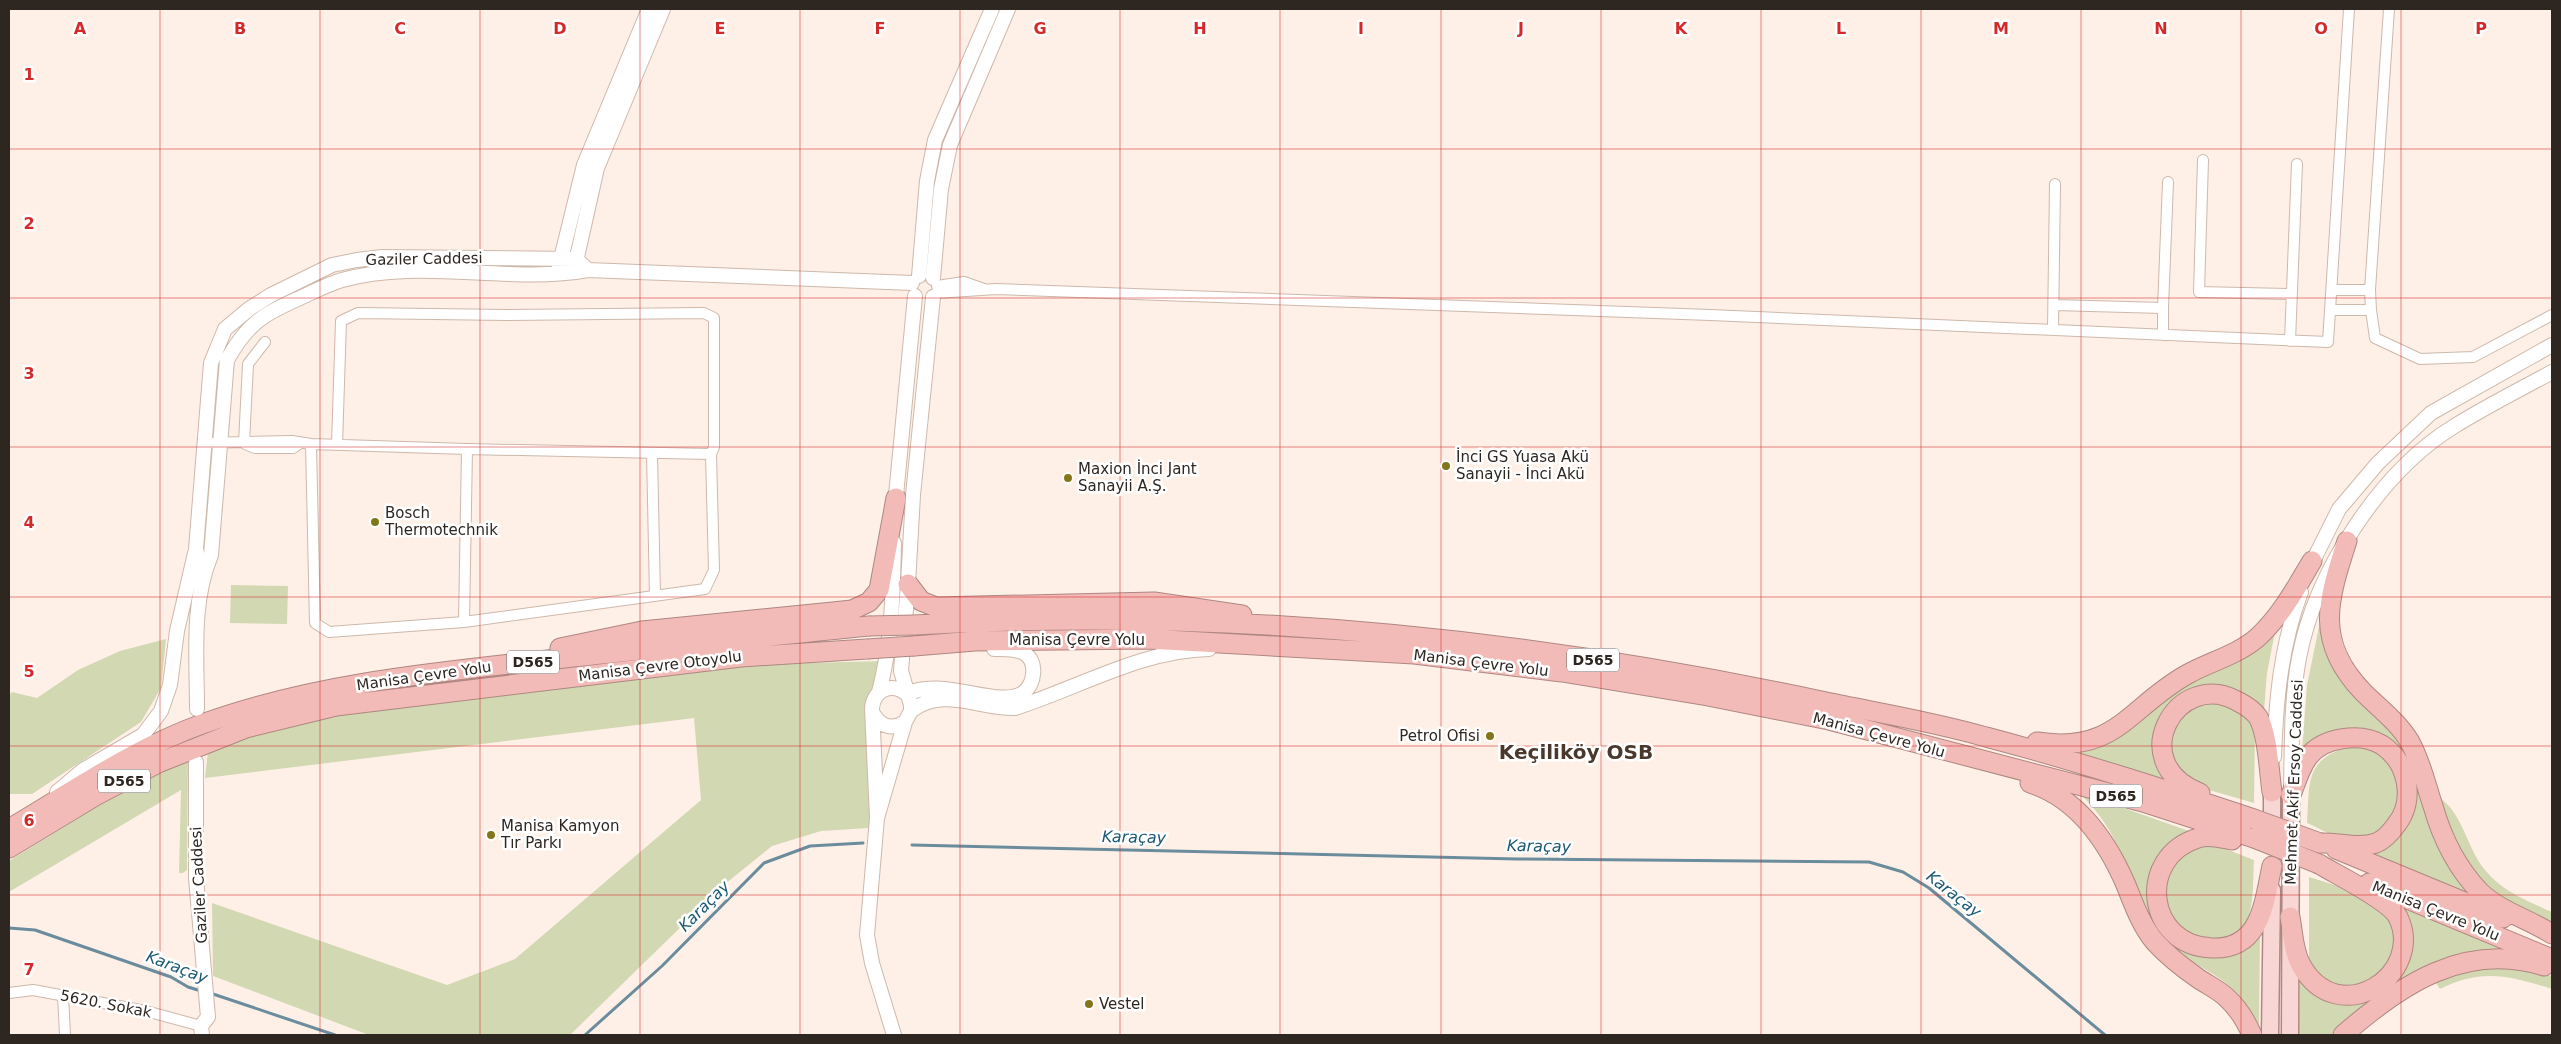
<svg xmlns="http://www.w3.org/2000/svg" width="2561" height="1044" font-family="'DejaVu Sans',sans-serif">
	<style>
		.green { fill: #d2d8b1 }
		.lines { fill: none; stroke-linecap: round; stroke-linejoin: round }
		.stream { stroke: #6a8c9d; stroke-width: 3 }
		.street-casing { stroke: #ceb8aa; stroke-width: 12 }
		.secondary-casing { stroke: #ceb8aa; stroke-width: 16 }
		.primary-casing { stroke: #ae8782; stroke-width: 19 }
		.highway-casing { stroke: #ae8782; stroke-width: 21 }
		.street { stroke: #fff; stroke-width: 10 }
		.secondary { stroke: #fff; stroke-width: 14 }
		.primary { stroke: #f8d6d4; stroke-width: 16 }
		.highway { stroke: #f3bbb7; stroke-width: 19 }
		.highway-bridge-casing { stroke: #ae8782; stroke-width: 21; stroke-linecap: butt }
		.highway-bridge { stroke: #f3bbb7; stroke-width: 19 }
		.grid { fill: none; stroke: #d62828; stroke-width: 1; stroke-opacity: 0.55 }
		.poi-dot { fill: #83761a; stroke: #fff; stroke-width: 2 }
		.labels { text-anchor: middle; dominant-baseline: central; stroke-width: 5; stroke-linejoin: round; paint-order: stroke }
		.shield { fill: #fff; stroke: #6d6764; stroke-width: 1 }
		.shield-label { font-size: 14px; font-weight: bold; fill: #2e2621 }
		.street-label { font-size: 15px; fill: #2e2621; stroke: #fff }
		.poi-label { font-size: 15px; fill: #2e2621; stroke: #fff; text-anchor: start }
		.water-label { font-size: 16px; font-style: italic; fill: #1a5874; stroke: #fff }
		.district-label { font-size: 20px; font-weight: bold; fill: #4a382d; stroke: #fff }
		.grid-label { font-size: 16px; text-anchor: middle; font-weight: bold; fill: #d62828; stroke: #fff; stroke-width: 5; stroke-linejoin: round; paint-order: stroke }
	</style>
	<rect width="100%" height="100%" fill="#fef0e7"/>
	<path class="green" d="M231,585L288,586L287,624L230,623Z
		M2320,622L2327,647L2374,712L2405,748L2441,853L2464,888L2480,901L2366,853C2399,841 2405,834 2415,801L2380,737L2302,751L2307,685Z
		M2275,632L2267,673L2264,711C2228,676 2217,684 2175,702L2160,770L2166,783L2068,752Z
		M166,639L161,688L141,722L32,794H9V695L12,692L37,698L78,670L120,651Z
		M883,661L869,697L875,774L869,828L821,831L772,846L725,884L570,1035H369L213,976L212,903L447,985L515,959L701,800L694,718L205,778L208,751L252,735L347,713L739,665Z
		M2217,701L2247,715L2255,728L2254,803L2195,786L2169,763L2170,728L2196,702Z
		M2350,746C2363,748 2373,750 2383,757C2417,778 2395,833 2358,840C2343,843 2321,829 2307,823C2310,782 2304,760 2350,746Z
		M188,757L187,870L183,873H179L181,790L9,892V861L103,803Z
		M2078,792L2192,832L2152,876L2180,945L2260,934L2259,1025C2252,1012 2245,1001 2235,991C2214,970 2184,962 2164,939C2142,914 2132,877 2118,847C2108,825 2095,808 2078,792Z
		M2438,797C2463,812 2466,847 2485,870C2502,891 2527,901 2552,912V927C2516,910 2482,894 2461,858C2450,841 2445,816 2438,797Z
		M2210,843L2254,860C2252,886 2258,932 2224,940C2214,942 2199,938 2189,937C2182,929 2171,920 2167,910C2155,887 2176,864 2189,847Z
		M2309,877C2324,882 2362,892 2373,901C2424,940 2373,1009 2328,982C2321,978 2315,969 2309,963Z
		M2399,907L2508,950L2481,953L2342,1025L2332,1035H2299L2300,978L2318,994L2397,977Z
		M2474,965L2522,967L2552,976V989C2510,976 2482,968 2440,989L2433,978Z"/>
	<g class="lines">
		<path class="stream" d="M912,845L1517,859L1869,862L1903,872L1929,888L2105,1035
			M9,928L35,930L171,977L188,987L201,991
			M210,993L335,1035
			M585,1035L662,966L764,863L810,846L863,843"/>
		<defs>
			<path id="street" d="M2203,160L2199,292L2292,294
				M937,286L964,282L984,289
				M2332,290H2370L2389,9
				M2370,290L2371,310
				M936,293L996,289L1710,315L2328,342L2349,9
				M2054,305L2163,308L2168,182
				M2163,308V335
				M2330,310H2371L2375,338L2420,359L2473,357L2552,315
				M2053,330L2055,184
				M2290,341L2297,164
				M204,443L292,441L311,444L467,449L711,454L714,447V318L704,313L507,315L358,313L341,321L337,445
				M244,443L248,364L265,342
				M245,444L255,448H293L299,444
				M311,444L315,623L329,632L464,622L467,449
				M652,453L655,596
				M464,622L705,589L714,570L711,454
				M9,993L33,990L146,1011L201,1026
				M63,995L65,1035"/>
			<path id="secondary" d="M575,266L597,168L663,9
				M559,267L584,165L649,9
				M919,276L927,181L935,140L992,9
				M933,278L941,189L950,145L1008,9
				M895,506L915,296
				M2309,569L2339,509L2378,463L2431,413L2552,345
				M202,576L196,549L211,363L225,329L249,309L271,295L332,265L357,260L382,257L576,259L588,270
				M879,692C892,643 893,593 894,543
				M907,694C942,676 999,709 1023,693C1035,684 1038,661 1024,653C1015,648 1003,649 994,649
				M197,709C197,658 191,603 211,555L227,360C247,324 263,314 300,298C313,292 328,284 342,280C419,258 509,284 588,270L912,283
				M911,711C943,686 979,709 1015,708C1078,688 1142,650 1209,649
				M874,715C881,727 893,730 905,722
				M2274,757C2276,700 2281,645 2301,592
				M196,762V878L208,1017L201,1026L202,1035
				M2291,787C2292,744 2291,700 2299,658C2315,573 2379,473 2453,427C2485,407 2519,390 2552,372
				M57,792L83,770L143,735L161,711L170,685L177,631L195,553
				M877,818L905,722L911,711V705L901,671L908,584L913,495L933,297
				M894,1035L872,963L867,935L877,818L872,708C874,689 892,682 907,694"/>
			<path id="primary" d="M2272,838V792
				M2270,1035L2272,890
				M2290,1035L2291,795"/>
			<path id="highway" d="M2347,541C2328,600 2314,641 2363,692C2379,708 2398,722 2410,742C2421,762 2426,785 2433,806C2442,838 2457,868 2480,892C2501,912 2529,919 2552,934
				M908,584L921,601L936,607L1154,602L1242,615
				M914,625C1219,607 1528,638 1826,702C1879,713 1934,722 1986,737C2077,761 2166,790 2254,819
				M914,646L975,641L1148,639L1414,654L1562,672L1708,696L1829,720L2143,802L2254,838
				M560,648L642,631L833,612L852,610L869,602L879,590L896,498
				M2037,742C2116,754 2128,708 2186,675C2209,662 2237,655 2257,638C2281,616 2296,588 2312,561
				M2030,783C2078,798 2107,841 2126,885C2134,905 2141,925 2155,942C2168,956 2183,968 2199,979C2208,985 2219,990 2227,998C2239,1009 2246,1021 2252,1035
				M2200,793C2123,763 2177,668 2237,701C2245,705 2253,710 2258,717C2268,734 2269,772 2272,792
				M2291,795C2296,782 2300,768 2308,757C2323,737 2361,732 2382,745C2408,762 2416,801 2396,825C2391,832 2384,840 2376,843C2358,849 2338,842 2320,843
				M9,829C72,792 133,749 202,724C315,683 437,672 556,659C660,648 764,636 869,626
				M2232,840C2221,838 2209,834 2198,838C2136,857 2146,946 2212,948C2261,950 2264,903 2272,866
				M9,848L95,796L158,763L246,728L336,706L741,657L867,649
				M2336,849L2503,918
				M2369,883L2552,959
				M2290,917C2293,932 2293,951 2301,965C2338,1032 2426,975 2398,917C2389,900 2337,875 2319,864
				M2343,1035C2400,985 2465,941 2544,966"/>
		</defs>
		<use href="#street" class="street-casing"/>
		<use href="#secondary" class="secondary-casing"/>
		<use href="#primary" class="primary-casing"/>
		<use href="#highway" class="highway-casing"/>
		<use href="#street" class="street"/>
		<use href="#secondary" class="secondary"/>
		<use href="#primary" class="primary"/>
		<use href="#highway" class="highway"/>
		<defs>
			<path id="highway-bridge" d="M869,626L914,625
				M867,649L914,646
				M2254,819L2320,843
				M2254,838L2319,864"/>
		</defs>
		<use href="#highway-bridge" class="highway-bridge-casing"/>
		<use href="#highway-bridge" class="highway-bridge"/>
	</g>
	<path class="grid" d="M160,9V1035M320,9V1035M480,9V1035M640,9V1035M800,9V1035M960,9V1035M1120,9V1035M1280,9V1035M1441,9V1035M1601,9V1035M1761,9V1035M1921,9V1035M2081,9V1035M2241,9V1035M2401,9V1035M9,149H2552M9,298H2552M9,447H2552M9,597H2552M9,746H2552M9,895H2552"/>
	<g class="poi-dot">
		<circle cx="1446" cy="466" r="5"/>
		<circle cx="1068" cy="478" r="5"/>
		<circle cx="375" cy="522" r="5"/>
		<circle cx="1490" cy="736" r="5"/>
		<circle cx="491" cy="835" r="5"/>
		<circle cx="1089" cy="1004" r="5"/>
	</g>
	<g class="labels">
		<g class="shield">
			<rect x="1567" y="648.5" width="52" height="23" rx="4"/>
			<rect x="507" y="650.5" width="52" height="23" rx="4"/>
			<rect x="98" y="769.5" width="52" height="23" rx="4"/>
			<rect x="2090" y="784.5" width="52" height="23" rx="4"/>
		</g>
		<g class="shield-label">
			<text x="1593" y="660">D565</text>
			<text x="533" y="662">D565</text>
			<text x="124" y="781">D565</text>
			<text x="2116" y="796">D565</text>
		</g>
		<g class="street-label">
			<text transform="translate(424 259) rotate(-1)">Gaziler Caddesi</text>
			<text x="1077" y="640">Manisa Çevre Yolu</text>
			<text transform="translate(1481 663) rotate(7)">Manisa Çevre Yolu</text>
			<text transform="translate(660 666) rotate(-7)">Manisa Çevre Otoyolu</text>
			<text transform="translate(424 676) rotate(-8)">Manisa Çevre Yolu</text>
			<text transform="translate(1879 735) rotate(15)">Manisa Çevre Yolu</text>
			<text transform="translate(2294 782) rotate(-88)">Mehmet Akif Ersoy Caddesi</text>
			<text transform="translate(199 885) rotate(-93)">Gaziler Caddesi</text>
			<text transform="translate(2436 911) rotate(22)">Manisa Çevre Yolu</text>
			<text transform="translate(106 1004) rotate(11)">5620. Sokak</text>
		</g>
		<g class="poi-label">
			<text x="1456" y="457">İnci GS Yuasa Akü<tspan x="1456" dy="17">Sanayii - İnci Akü</tspan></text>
			<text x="1078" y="469">Maxion İnci Jant<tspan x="1078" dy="17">Sanayii A.Ş.</tspan></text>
			<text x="385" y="513">Bosch<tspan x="385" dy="17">Thermotechnik</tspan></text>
			<text x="1480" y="736" text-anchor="end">Petrol Ofisi</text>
			<text x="501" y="826">Manisa Kamyon<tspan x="501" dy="17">Tır Parkı</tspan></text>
			<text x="1099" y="1004">Vestel</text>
		</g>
		<g class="water-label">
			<text transform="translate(1134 837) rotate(1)">Karaçay</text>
			<text transform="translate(1539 846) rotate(1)">Karaçay</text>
			<text transform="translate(1954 894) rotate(38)">Karaçay</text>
			<text transform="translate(704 906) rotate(-45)">Karaçay</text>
			<text transform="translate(177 967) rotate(21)">Karaçay</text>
		</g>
		<g class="district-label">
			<text x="1576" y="752">Keçiliköy OSB</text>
		</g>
	</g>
	<g class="grid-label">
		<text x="80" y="34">A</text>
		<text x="240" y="34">B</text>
		<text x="400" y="34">C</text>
		<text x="560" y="34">D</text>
		<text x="720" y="34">E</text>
		<text x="880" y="34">F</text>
		<text x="1040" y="34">G</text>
		<text x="1200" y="34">H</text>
		<text x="1361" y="34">I</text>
		<text x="1521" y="34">J</text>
		<text x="1681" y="34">K</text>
		<text x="1841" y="34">L</text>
		<text x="2001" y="34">M</text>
		<text x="2161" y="34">N</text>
		<text x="2321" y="34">O</text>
		<text x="2481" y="34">P</text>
		<text x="29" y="80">1</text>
		<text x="29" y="229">2</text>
		<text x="29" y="379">3</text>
		<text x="29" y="528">4</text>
		<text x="29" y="677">5</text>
		<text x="29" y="826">6</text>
		<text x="29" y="975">7</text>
	</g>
	<rect width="2561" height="1044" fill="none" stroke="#2e2621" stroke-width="20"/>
</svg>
